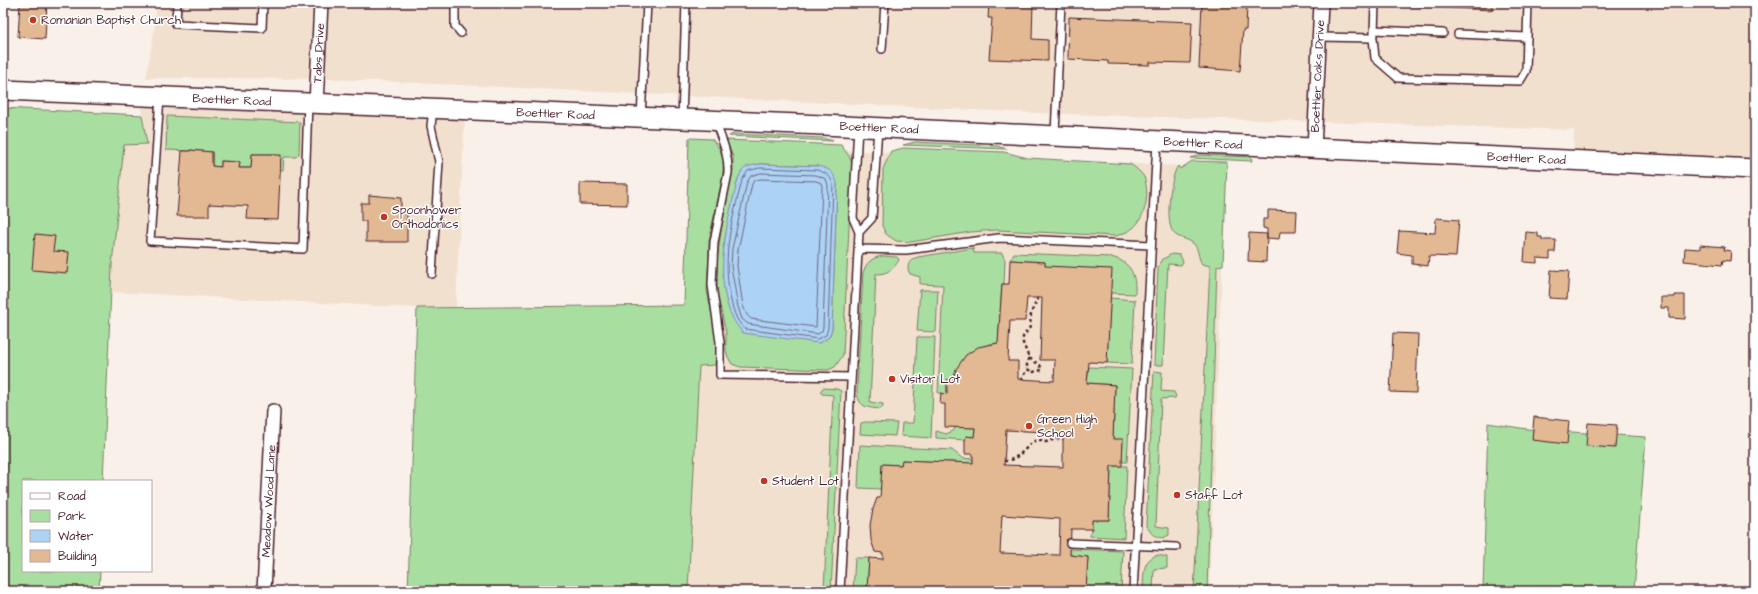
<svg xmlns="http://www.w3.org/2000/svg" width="1758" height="594" font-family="'Architects Daughter',sans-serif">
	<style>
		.built { fill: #f2e0cf }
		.green { fill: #a9dea1; stroke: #7a7e66; fill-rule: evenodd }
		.water { fill: #acd2f5; stroke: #858aa4 }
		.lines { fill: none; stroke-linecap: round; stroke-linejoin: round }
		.shore { stroke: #71677c; stroke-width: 1 }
		.building { fill: #e2b992; stroke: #4a1f2b; fill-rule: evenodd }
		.lane-casing { stroke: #4a1f2b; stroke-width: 10 }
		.street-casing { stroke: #4a1f2b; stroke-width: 16 }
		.secondary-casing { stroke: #4a1f2b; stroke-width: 22 }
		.path { stroke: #4a1f2b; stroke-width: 2.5; stroke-dasharray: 3 3; stroke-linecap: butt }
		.lane { stroke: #fff; stroke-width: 7 }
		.street { stroke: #fff; stroke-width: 13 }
		.secondary { stroke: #fff; stroke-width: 19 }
		.poi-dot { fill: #c8321e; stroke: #fff; stroke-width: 1.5 }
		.labels { text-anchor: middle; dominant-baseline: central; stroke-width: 3; stroke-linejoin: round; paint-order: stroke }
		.poi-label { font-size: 12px; fill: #4a1f2b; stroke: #fff; text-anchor: start }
		.street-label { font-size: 12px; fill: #4a1f2b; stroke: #fff }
	</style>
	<rect width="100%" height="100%" fill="#f9f1e9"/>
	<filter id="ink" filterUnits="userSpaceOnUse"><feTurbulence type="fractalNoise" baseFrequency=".025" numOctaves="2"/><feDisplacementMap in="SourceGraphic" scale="8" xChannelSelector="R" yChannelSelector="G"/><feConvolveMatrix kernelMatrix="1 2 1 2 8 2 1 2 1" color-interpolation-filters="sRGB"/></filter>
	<g filter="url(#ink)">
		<path class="built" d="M156,3H1755V169L1573,161L1574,130L1034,113L332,79L146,78L155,25Z
			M140,96L465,110L456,307L417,308L111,292L112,265L124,145L147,144Z
			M689,143L1226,168L1209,591H676Z"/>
		<path class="green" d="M3,108L142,115L147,144L124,145L112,265L103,481H23V571H100L99,591H3Z
			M167,116L300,122L299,154L296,157H284L283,170H280L274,154H252L251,168H239L240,162L221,161V167L212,166V152L190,150V151L166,150Z
			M733,134L823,138L833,141L729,136Z
			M689,138L712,139L721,151L724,162L722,179L709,240V253L707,291L717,338L715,365L699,366L688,591H408L417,308L684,305Z
			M726,140L841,145L849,156L852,163L843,355L835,367L828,370L740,367L732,364L728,357L726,351V332L717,293V261L721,231L733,170V157ZM760,164L818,166L837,184L832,329L829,337L819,343L723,248L738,179L746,168Z
			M915,142L997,146L1007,149L903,145Z
			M903,148L1004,152L1028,158L1130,164C1135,167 1141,172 1144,177C1150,193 1146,217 1133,228C1128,232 1122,234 1116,236L997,230L971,232L911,242L896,241L886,234L882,226L883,169L891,151Z
			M1200,155L1251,157L1252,161L1190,158Z
			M1192,161L1227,162L1223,265L1217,266L1207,591H1194L1210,266L1202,264C1198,258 1199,250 1194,244C1188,238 1177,239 1173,232C1165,222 1170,176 1178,166L1180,169Z
			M973,248L974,253H1002L1005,260L1004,284H1002L998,343C975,345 960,357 953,380H947V394L938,393L943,285L920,284V277L910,274C905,266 910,259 918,257Z
			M1014,253L1111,257C1131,262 1136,274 1135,294L1110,293L1045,266V262L1010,260Z
			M1172,254L1180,255L1183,262L1181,265L1168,264L1163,365H1154L1158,267L1163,259Z
			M882,256L897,257L899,260C893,270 887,274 876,274L870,402L883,404V406L881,409C867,408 858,407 857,391L863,273C866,262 872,258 882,256Z
			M920,290H938L936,332L917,331Z
			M1110,298L1135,300L1132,364L1107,363Z
			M917,337H935L931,438L901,436L902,423H913Z
			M1089,367L1132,369L1127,462H1122L1123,440L1113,439L1115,385L1087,383Z
			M1154,371L1162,372L1161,391L1174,392L1176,396L1175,398L1161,399L1156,526L1169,528V535L1163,538L1153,535L1146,526Z
			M823,388L837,389L841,391L831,591H824L833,395L822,394L820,391Z
			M865,422L897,423L895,436L860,434L861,423Z
			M1488,423L1527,429L1646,437L1634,591H1483Z
			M956,427L975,428L974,437L966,436L965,440L936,438V431L946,434L953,431Z
			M860,445L952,450L962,458L973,459V463L902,460L901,465L882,464L881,489L858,488Z
			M1111,466H1127L1124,538L1090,536L1092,520H1109Z
			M1070,549L1123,551L1121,591H1086L1088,557L1070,555Z
			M1158,555L1167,557V568L1154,569L1153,591H1143C1144,577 1141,559 1158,555Z
			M855,558H869L867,591H853Z"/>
		<path class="water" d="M760,164L818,166C830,169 833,171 837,183L832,329L829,337L819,343L743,333C712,299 723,239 733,199C736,189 737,174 745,168C750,165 755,165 760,164Z"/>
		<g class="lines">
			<path class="shore" d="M760,168L817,170C826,173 830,175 833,184L828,328L826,335L818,339L745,329C735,320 733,309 730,296C722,253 732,221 742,180L748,171Z
				M761,173L816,175L826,179L828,185L823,327L822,331L818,334L748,324L742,319L738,307L731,266L732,249L747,182L751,176Z
				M761,179L816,181L821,183L822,186L816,327L751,319L747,315L743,306L737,266L738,250L752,184L754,181Z"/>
		</g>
		<path class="building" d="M20,3H47L45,39L18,37Z
			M989,3H1033L1032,39L1048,40V61L989,59L992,18H988Z
			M1202,3H1247L1246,30H1243L1240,71L1199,68Z
			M1409,3H1492V10L1409,6Z
			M1069,17L1192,22L1190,63L1150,62V65L1108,64V61L1068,59Z
			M190,150L212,152V166L221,167V161L240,162L239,168H251L252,154H274V155H281L278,220L247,219L248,206L209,204V216H177L182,151H190Z
			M580,183L627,184V205L580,204Z
			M369,195L401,198V213H407V242H366V221H361V203H369Z
			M1268,210L1297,211L1296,232H1280L1279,239L1267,238V229L1263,228V219H1268Z
			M1436,218L1459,220L1456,257L1429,256L1428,266L1412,264V255L1397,253L1399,231L1435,233Z
			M1526,232L1538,233V237H1542V240H1556L1555,252H1550V259L1537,258V263L1524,262Z
			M1249,233L1267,234L1266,262L1248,261Z
			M35,234L55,236L53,251L69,252L67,273L32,270Z
			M1700,245L1725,247L1724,250L1731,251L1730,261L1723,260L1722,265L1684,261L1685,248L1700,249Z
			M1753,245H1755V278H1750Z
			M1010,260L1045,262V266L1112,269L1107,363L1089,362L1087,383L1115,385L1113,439H1123L1122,464V466H1111L1109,520H1092V529H1071L1070,555L1088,557L1086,591H867L869,558L883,559V553L875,552L871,540L870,525L873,509L877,498H880L882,464L901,465L902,460L973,463V454H965V440L966,436L974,437L975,428L945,427V404H940L941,393L947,394V380H953L956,369L966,355L978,347L998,343L1002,284H1009ZM1027,298H1042L1040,360H1055L1054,381L1018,379V361H1008L1010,321H1025ZM1006,430L1063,433V467L1004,465ZM1002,515L1060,519L1059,555L1000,553Z
			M1551,270L1569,271L1567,299L1549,298Z
			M1675,295H1685V319L1669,318V308H1661V297H1675Z
			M1393,333L1418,334L1416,393L1390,392Z
			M1534,417L1569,421L1567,444L1532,440Z
			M1588,423L1617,425L1615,448L1586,446Z"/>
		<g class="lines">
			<defs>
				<path id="lane" d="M177,3L176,24L262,28L263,3
					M455,3V26L461,33
					M1374,30L1443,33
					M1374,33L1375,3
					M1458,34L1527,37
					M1320,37L1373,38L1375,58L1398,78L1520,81L1526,71L1528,3
					M882,49L885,3
					M160,97L150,241L303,249L308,103
					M641,117L647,3
					M682,119L686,3
					M715,121C721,138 729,154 728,173L714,242L712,285L720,342V375L851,377
					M1055,134L1061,3
					M859,232L872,218L878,128
					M858,249L906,250L999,238L1151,245
					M432,274L439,162L431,126L433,109
					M1070,543L1176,547
					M840,591L859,232L853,218L858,127
					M1133,591L1157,142"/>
				<g id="street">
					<path id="s1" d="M316,104L321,3"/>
					<path id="s2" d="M1314,149L1321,3"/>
					<path id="s3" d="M264,591L273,411"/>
				</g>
				<g id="secondary">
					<path id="s4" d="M3,90L823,125L1755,169"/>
				</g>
			</defs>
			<use href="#lane" class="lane-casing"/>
			<use href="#street" class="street-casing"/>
			<use href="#secondary" class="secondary-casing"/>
			<path class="path" d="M1029,358L1027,364V369L1033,372L1042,370L1040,365L1029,358L1023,343V337L1030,327L1031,313L1038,298
				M1021,380L1027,369
				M1004,461C1021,461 1030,438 1040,440C1042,440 1043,442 1046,442L1056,439H1063"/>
			<use href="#lane" class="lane"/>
			<use href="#street" class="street"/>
			<use href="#secondary" class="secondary"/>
		</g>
	</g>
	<g class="poi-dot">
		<circle cx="33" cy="20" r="4"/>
		<circle cx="384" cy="217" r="4"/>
		<circle cx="892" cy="379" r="4"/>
		<circle cx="1029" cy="426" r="4"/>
		<circle cx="764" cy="481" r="4"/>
		<circle cx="1177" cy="495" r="4"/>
	</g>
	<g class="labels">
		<g class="poi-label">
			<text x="41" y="20">Romanian Baptist Church</text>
			<text x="392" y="210">Spoonhower<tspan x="392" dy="14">Orthodonics</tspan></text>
			<text x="900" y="379">Visitor Lot</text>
			<text x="1037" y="419">Green High<tspan x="1037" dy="14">School</tspan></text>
			<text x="772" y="481">Student Lot</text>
			<text x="1185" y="495">Staff Lot</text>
		</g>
		<g class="street-label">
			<text stroke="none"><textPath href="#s1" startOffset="51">Tabs Drive</textPath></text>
			<text stroke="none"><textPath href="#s2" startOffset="73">Boettler Oaks Drive</textPath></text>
			<text stroke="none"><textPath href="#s4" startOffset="229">Boettler Road</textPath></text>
			<text stroke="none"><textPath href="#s4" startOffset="553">Boettler Road</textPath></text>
			<text stroke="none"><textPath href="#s4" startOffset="877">Boettler Road</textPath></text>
			<text stroke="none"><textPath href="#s4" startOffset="1201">Boettler Road</textPath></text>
			<text stroke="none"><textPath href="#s4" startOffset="1525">Boettler Road</textPath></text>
			<text stroke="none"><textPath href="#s3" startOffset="90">Meadow Wood Lane</textPath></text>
		</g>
	</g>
	<rect width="1758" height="594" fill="none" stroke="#fff" stroke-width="16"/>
	<rect x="8" y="8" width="1742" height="578" fill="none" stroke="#4a1f2b" stroke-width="1.5" filter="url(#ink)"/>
	<rect x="22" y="480" width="130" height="92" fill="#ffffff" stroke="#b7a5aa"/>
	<rect x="30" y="493" width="20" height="6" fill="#ffffff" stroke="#b7a5aa"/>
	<text x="58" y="500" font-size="12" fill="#4a1f2b">Road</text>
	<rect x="30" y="510" width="20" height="12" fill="#a9dea1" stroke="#b7a5aa"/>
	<text x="58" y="520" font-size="12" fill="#4a1f2b">Park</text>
	<rect x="30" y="530" width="20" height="12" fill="#acd2f5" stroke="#b7a5aa"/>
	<text x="58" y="540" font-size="12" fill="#4a1f2b">Water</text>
	<rect x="30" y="550" width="20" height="12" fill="#e2b992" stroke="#b7a5aa"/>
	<text x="58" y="560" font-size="12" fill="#4a1f2b">Building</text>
</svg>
